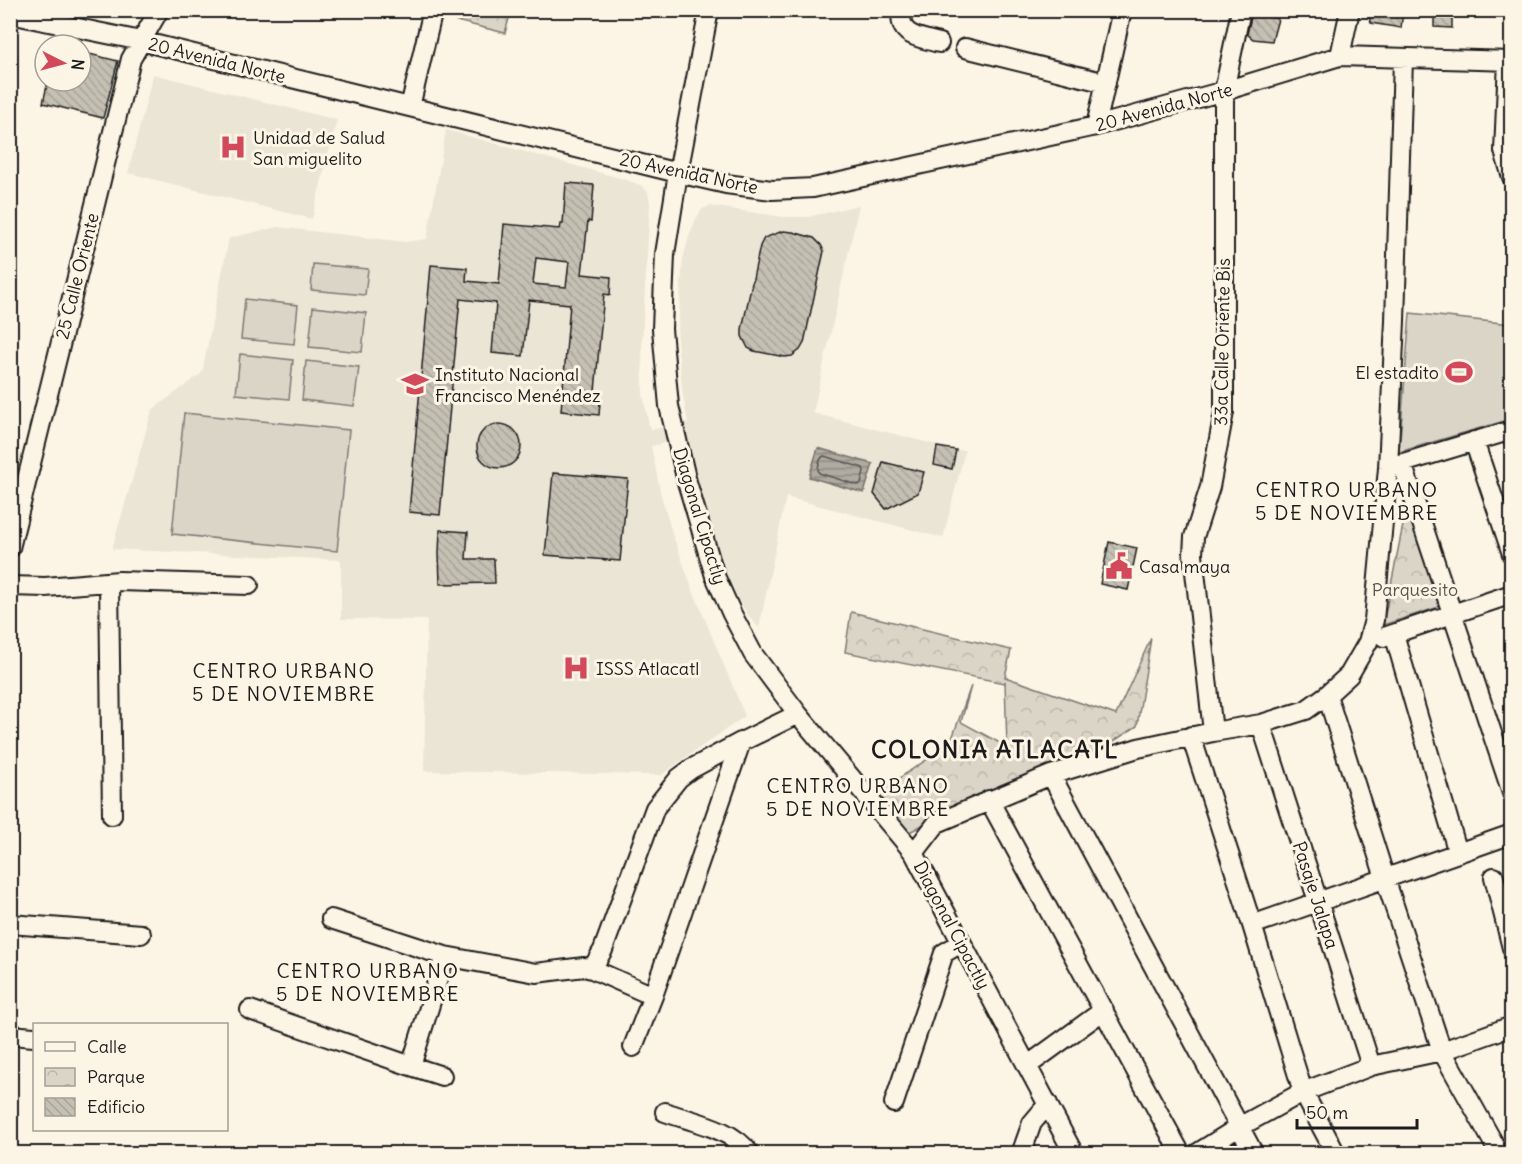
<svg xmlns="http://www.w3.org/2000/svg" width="1522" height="1164" font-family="Delius,sans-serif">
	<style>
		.built { fill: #ebe5d6 }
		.park { fill: url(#park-crowns); stroke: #7c7872; stroke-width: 1.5 }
		.garden { fill: #dbd5c8; stroke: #7c7872; stroke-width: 1.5 }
		.water { fill: url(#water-rules); stroke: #75726c; stroke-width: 1.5 }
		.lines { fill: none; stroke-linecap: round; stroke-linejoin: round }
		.shore { stroke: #575551; stroke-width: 1.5 }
		.building { fill: url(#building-back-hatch); stroke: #1c1c1c; stroke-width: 1.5; fill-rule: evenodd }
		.minor-casing { stroke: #1c1c1c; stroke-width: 22 }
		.minor { stroke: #fcf5e5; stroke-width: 18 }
		.labels { text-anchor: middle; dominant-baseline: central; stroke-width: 6; stroke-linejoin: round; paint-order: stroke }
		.street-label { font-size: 18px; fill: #1c1c1c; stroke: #fcf5e5 }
		.poi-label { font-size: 18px; fill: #1c1c1c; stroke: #fcf5e5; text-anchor: start }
		.park-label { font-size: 18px; fill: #555450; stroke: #fcf5e5 }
		.neighbourhood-label { font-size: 20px; letter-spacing: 1.5px; fill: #1c1c1c; stroke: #fcf5e5 }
		.district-label { font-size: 24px; font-weight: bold; letter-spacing: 1.5px; fill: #1c1c1c; stroke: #fcf5e5 }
	</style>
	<defs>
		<pattern id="park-crowns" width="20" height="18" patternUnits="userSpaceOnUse" patternTransform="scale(1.5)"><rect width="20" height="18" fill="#dbd5c8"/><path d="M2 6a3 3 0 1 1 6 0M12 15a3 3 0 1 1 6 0" fill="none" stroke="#bbb6ab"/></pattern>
		<pattern id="water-rules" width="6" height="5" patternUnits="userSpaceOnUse" patternTransform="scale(1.5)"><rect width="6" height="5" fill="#b0aba1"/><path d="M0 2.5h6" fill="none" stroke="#8e8a82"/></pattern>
		<pattern id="building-back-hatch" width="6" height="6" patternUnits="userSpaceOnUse" patternTransform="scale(1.5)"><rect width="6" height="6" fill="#c4c0b3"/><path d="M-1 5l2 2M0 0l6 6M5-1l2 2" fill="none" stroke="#a8a499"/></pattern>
	</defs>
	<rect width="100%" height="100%" fill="#fcf5e5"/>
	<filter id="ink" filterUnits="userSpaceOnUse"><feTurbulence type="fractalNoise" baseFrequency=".0167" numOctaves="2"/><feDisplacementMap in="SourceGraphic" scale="12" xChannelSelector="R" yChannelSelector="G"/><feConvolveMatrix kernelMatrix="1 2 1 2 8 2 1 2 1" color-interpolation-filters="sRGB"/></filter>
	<g filter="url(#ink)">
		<path class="built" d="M153,74L337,120L312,219L128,173Z
			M446,130L627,180L642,186L648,192L650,203L642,341L643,394L650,430L688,422L683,396L677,340L683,259L689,236L696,219L702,209L710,206L783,217H808L859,205L813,413L956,450H965L943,538L786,497L759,628L750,618L739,601L723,567L710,527L688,438L651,446L661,495L672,533L692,588L745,716L661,775L424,771L427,620L341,619V560L112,549L152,410L202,373L229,238L277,227L406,242L427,239Z"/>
		<path class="park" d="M433,11H511L505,33L432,15Z
			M1408,500L1445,605L1383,625Z
			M851,612L1011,650L1005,677L1116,715L1151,638L1137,726L1080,763L935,818L908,833L877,793L950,744L971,686L961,722L1007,747L1005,681L1004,683L845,652Z"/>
		<path class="garden" d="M313,264L368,269L365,295L311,290Z
			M245,299L298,305L294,344L241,339Z
			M313,307L366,313L362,352L309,347Z
			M1410,313L1511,324V419L1399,452Z
			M240,354L293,360L289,399L236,394Z
			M306,361L359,367L354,406L302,400Z
			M184,413L349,430L337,551L172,534Z"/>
		<path class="water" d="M818,448L873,464L864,493L809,477Z"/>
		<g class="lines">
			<path class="shore" d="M824,456L863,468L864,471L861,484L857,485L819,473C817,469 819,458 824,456Z"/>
		</g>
		<path class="building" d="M1367,10H1403L1401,28L1371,23Z
			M1434,10H1452V28L1434,27Z
			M1252,13L1278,19L1272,41L1253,39L1247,34Z
			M81,52L118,61L103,118L43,103L48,81H81Z
			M566,183L594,185L591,222L588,221L582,274L611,277L610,295L604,294L594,402H600L599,415L561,411L570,304L529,300L523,356L492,353L496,303L460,299L440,515L409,512L431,265L467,268L466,281L499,284L504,224L560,229L561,224H563ZM536,258L569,262L566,287L533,284Z
			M783,231L793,232L814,238L821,245L824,251L804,343L800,350L792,356L785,357L754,351L748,348L742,336V329L760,246L764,238Z
			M477 446a22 22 0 1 1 44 0a22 22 0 1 1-44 0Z
			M937,447L956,450L952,469L934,465Z
			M883,462L924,472L918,493L886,509L874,494Z
			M553,473L628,479L620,561L545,555Z
			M440,530L468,532L466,559H494L495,583L440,584L439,553Z
			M1109,542L1137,548L1128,590L1100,584Z"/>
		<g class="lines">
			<defs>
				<path id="minor" d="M709,10L678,173L665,254L662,329L669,406L687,482L715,576L732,614L753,654L798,714L914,853L1074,1154
					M902,10C897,37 919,37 939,43
					M10,14L141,41L678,173L726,184L772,190L813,188L1096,126L1224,91L1340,56L1512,61
					M965,48L1106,83
					M1340,56L1350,10
					M1508,61L1504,151L1512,177
					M410,107L433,10
					M1096,126L1122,10
					M1474,441L1512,554
					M1402,463L1512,793
					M1393,466L1512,430
					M10,548L131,59L159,10
					M109,582L112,815
					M10,586L45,587L119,581L249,585
					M1394,634L1458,853
					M1384,637L1512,594
					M1327,695L1385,878L1442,1051L1498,1151
					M1261,724L1371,1066
					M1213,732L1193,554L1194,537L1210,487L1224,412V91L1241,10
					M1191,736L1252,925L1303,1092L1336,1154
					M1051,775L1254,1154
					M989,800L1181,1154
					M914,853L937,823L1051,775L1138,748L1213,732L1261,724L1306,710L1327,695L1349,675L1368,642L1374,620L1388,468L1395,321L1403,59
					M1494,877L1512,948
					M331,919L445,956L536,973L584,967L592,969L603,950L655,808L679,778L691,769L741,742L798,714
					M10,924L141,934
					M1252,925L1512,834
					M592,969L653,996
					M250,1010L411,1066L442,1076
					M10,1035L34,1037
					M633,1047L653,996L741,742
					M411,1066L445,956
					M1027,1066L1104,1010
					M894,1103L944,953L961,943
					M665,1112C693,1122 732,1128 750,1154
					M1021,1154L1032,1123L1048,1104
					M1196,1154L1239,1127L1303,1092L1371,1066L1442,1051L1512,1026"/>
			</defs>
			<use href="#minor" class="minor-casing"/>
			<use href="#minor" class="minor"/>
		</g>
	</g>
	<defs>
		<symbol id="hospital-bare" viewBox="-9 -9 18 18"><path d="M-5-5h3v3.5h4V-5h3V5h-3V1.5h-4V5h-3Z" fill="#d1495b" stroke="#fcf5e5" stroke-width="2.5" paint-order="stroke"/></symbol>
		<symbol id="stadium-bare" viewBox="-9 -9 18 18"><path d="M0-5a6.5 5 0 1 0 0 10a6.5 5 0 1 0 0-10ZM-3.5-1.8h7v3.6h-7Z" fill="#d1495b" stroke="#fcf5e5" stroke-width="2.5" paint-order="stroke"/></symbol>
		<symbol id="school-bare" viewBox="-9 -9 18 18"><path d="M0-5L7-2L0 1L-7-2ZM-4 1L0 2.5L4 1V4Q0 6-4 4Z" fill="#d1495b" stroke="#fcf5e5" stroke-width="2.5" paint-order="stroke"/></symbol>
		<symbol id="civic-bare" viewBox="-9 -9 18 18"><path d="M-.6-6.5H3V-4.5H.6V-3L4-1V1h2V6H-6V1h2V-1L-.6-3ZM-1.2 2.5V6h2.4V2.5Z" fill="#d1495b" stroke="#fcf5e5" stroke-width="2.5" paint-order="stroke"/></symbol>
	</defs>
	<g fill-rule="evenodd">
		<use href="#hospital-bare" x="214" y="128" width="38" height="38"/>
		<use href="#stadium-bare" x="1440" y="353" width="38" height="38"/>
		<use href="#school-bare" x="396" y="365" width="38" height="38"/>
		<use href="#civic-bare" x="1100" y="547" width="38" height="38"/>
		<use href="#hospital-bare" x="557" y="649" width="38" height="38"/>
	</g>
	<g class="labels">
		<g class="street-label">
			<text transform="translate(217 60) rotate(14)">20 Avenida Norte</text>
			<text transform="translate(1164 107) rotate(-15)">20 Avenida Norte</text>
			<text transform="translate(689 173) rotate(12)">20 Avenida Norte</text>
			<text transform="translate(77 276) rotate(-76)">25 Calle Oriente</text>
			<text transform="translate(1222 342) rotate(-89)">33a Calle Oriente Bis</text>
			<text transform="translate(700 516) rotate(73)">Diagonal Cipactly</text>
			<text transform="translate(1316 895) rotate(72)">Pasaje Jalapa</text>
			<text transform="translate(952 925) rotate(62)">Diagonal Cipactly</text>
		</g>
		<g class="poi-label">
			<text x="253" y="137">Unidad de Salud<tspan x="253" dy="21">San miguelito</tspan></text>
			<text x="1439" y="372" text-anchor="end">El estadito</text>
			<text x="435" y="374">Instituto Nacional<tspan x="435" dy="21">Francisco Menéndez</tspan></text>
			<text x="1139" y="566">Casa maya</text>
			<text x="596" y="668">ISSS Atlacatl</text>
		</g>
		<g class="park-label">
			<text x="1415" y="589">Parquesito</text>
		</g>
		<g class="neighbourhood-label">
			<text x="1347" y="489">CENTRO URBANO<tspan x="1347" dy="23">5 DE NOVIEMBRE</tspan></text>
			<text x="284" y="670">CENTRO URBANO<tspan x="284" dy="23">5 DE NOVIEMBRE</tspan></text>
			<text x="858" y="785">CENTRO URBANO<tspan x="858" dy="23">5 DE NOVIEMBRE</tspan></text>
			<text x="368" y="970">CENTRO URBANO<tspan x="368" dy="23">5 DE NOVIEMBRE</tspan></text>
		</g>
		<g class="district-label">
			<text x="995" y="749">COLONIA ATLACATL</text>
		</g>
	</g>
	<rect width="1522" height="1164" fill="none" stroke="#fcf5e5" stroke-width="36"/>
	<rect x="18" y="18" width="1486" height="1128" fill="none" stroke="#1c1c1c" stroke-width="2" filter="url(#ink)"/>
	<rect x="33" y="1023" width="195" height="108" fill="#fcf5e5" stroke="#a29e95" stroke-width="1.5"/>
	<rect x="45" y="1042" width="30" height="9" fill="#fcf5e5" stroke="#a29e95" stroke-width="1.5"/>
	<text x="87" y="1053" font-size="18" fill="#1c1c1c">Calle</text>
	<rect x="45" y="1068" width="30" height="18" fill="url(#park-crowns)" stroke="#a29e95" stroke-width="1.5"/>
	<text x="87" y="1083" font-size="18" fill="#1c1c1c">Parque</text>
	<rect x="45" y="1098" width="30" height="18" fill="url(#building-back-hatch)" stroke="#a29e95" stroke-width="1.5"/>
	<text x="87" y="1113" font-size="18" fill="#1c1c1c">Edificio</text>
	<g transform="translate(63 63) rotate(96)"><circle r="28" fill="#fcf5e5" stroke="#a29e95" stroke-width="1.5"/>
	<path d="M0-4.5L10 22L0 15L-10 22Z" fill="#d1495b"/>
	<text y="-9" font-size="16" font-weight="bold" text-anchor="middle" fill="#1c1c1c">N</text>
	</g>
	<path d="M1297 1119v9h120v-9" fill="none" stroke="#1c1c1c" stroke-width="3"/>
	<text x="1306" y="1119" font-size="18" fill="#1c1c1c" stroke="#fcf5e5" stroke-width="4.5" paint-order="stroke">50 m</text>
</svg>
